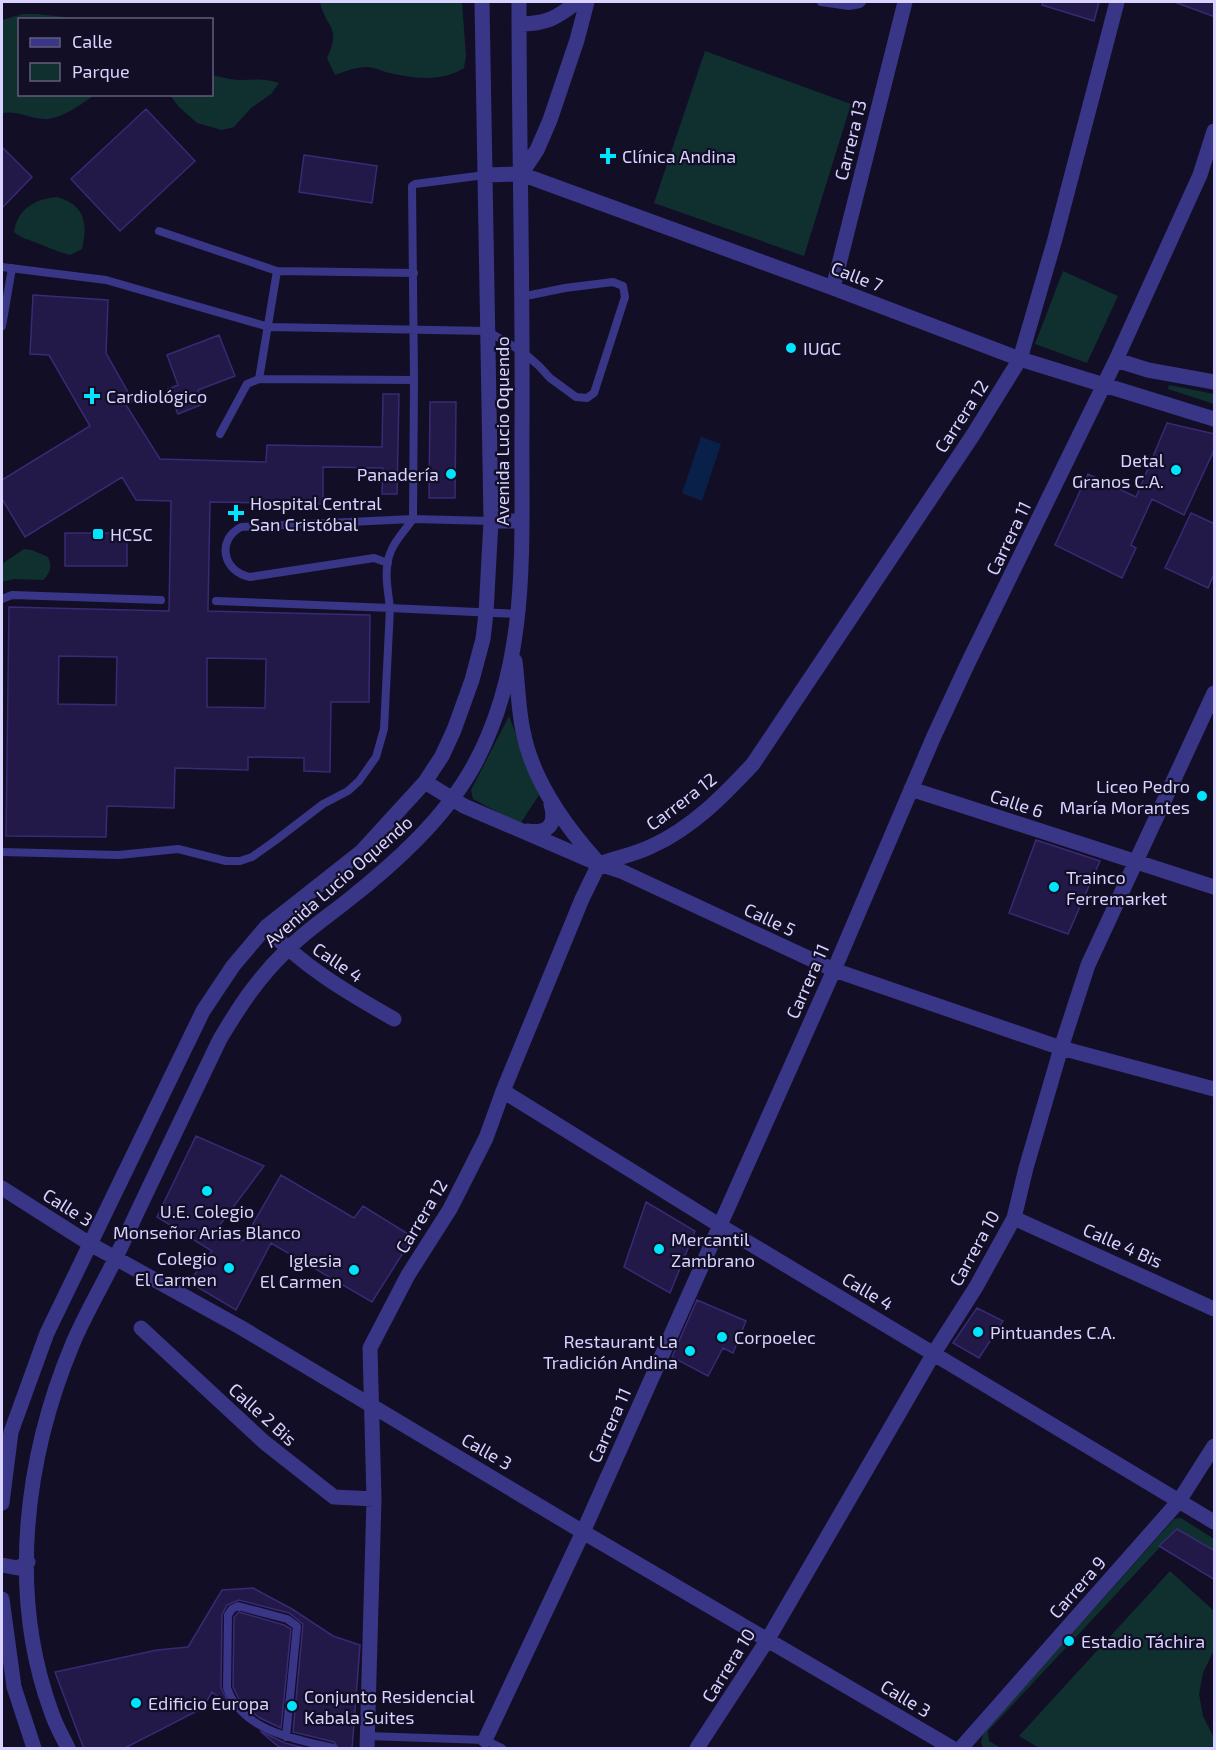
<svg xmlns="http://www.w3.org/2000/svg" width="1216" height="1750" font-family="'Exo 2',sans-serif">
	<style>
		.green { fill: #10302f }
		.water { fill: #092149 }
		.building { fill: #221948; stroke: #382a75; stroke-width: 1.5; fill-rule: evenodd }
		.lines { fill: none; stroke-linecap: round; stroke-linejoin: round }
		.service { stroke: #393687; stroke-width: 8 }
		.minor { stroke: #393687; stroke-width: 15 }
		.poi-dot { fill: #00e4fe; stroke: #120e26; stroke-width: 2 }
		.labels { text-anchor: middle; dominant-baseline: central; stroke-width: 4.5; stroke-linejoin: round; paint-order: stroke }
		.street-label { font-size: 18px; fill: #d8d3ff; stroke: #120e26 }
		.poi-label { font-size: 18px; fill: #d8d3ff; stroke: #120e26; text-anchor: start }
	</style>
	<rect width="100%" height="100%" fill="#120e26"/>
	<path class="green" d="M320,2H462L466,56L464,68C441,83 410,78 386,72C380,70 373,67 367,67C356,67 346,71 335,75L327,58C342,26 326,29 320,2Z
		M23,14H37L83,19L20,20V94L94,95C82,104 64,117 48,119C33,120 17,110 2,113V20Z
		M705,51L851,104L804,256L654,203Z
		M212,75C221,77 231,80 241,80C257,80 262,78 279,83L271,94L251,108L234,127L222,130L197,123L179,107L170,95L212,94Z
		M57,197C85,205 88,223 82,249L70,255C58,252 48,247 37,243C28,239 22,239 14,232C18,209 34,199 57,197Z
		M1063,271L1118,296L1087,363L1035,344Z
		M1169,385L1214,394V404L1168,389Z
		M24,549L32,550L48,557C52,567 51,572 43,580L14,579L2,582V564Z
		M509,716L539,795L520,824L473,799L471,790Z
		M1181,1518L1214,1539V1551L1177,1529L988,1731L989,1741L1001,1748H983L981,1742L983,1734L1174,1519Z
		M1170,1571L1214,1611V1650L1203,1673L1199,1694L1203,1716L1214,1738V1748H1039L1019,1736Z"/>
	<path class="water" d="M701,437L721,444L702,501L682,493Z"/>
	<path class="building" d="M1043,2H1099L1094,21L1042,5Z
		M1178,2H1215V17L1177,3Z
		M146,109L195,161L120,231L71,179Z
		M2,147L32,177L2,208Z
		M304,155L377,166L372,203L299,192Z
		M33,295L108,300L106,353L133,401L126,405L160,459L266,462L267,445L382,447L383,394H399L397,494H382L383,468L323,467V504L210,502L208,611L370,615L369,702H331L330,772L304,771V758L248,757V770L175,768L174,808L107,806L106,837L6,836L9,607L169,611L171,501L136,500L122,477L25,537L2,499V480L90,426L49,355L30,354ZM59,656L117,657L116,705L58,704ZM207,658L266,659L265,708L207,707Z
		M219,335L235,376L198,390L203,404L178,414L168,389L178,385L167,355Z
		M430,402H456L455,498H429Z
		M1167,423L1215,434V448L1184,515L1152,499L1131,545L1136,548L1122,578L1055,545L1088,474L1136,497Z
		M1191,513L1215,524V572L1208,588L1165,568Z
		M65,533H127V566H65Z
		M1036,840L1100,861L1068,934L1009,913Z
		M196,1136L264,1166L219,1226L243,1241L281,1175L354,1218L363,1206L413,1237L372,1302L271,1243L236,1310L189,1282L212,1251L157,1217Z
		M646,1202L695,1231L670,1293L624,1267Z
		M697,1300L746,1321L733,1353L723,1348L708,1376L672,1357Z
		M977,1308L1003,1321L979,1358L953,1343Z
		M1177,1529L1215,1551V1580L1159,1546Z
		M253,1588L292,1609L333,1636L360,1645L352,1749H339L334,1742L293,1732L303,1624L289,1613L239,1600L227,1605L222,1615L221,1688L232,1709L212,1692L203,1708L123,1749H84L55,1672L157,1650L188,1647L222,1590Z
		M239,1612L284,1625L291,1629L281,1728L260,1718L249,1710L239,1699L233,1687L234,1617Z
		M260,1731L285,1743L309,1749L279,1747Z"/>
	<g class="lines">
		<path class="service" d="M821,2L849,6L860,4L862,2
			M485,175L415,184L412,186L414,380L413,519L491,521
			M159,231L277,271L414,273
			M2,267L106,280L269,327L487,331L523,352L539,366L550,378L576,397L587,398L594,393L625,297L623,286L613,282L565,288L521,297
			M2,326L12,268
			M259,379L277,271
			M220,434L247,384L259,379L414,380
			M413,519C406,529 395,540 391,551C383,569 388,590 390,608L518,614
			M388,563L374,558L250,577C223,572 216,540 241,527L413,519
			M2,599L12,595L161,600
			M2,852L119,855L178,849L226,861H240L252,857L276,840L323,804L348,791L359,781L376,757L384,729L390,608L216,601
			M367,1736L485,1740L502,1748
			M286,1737L297,1626L287,1619L238,1606L232,1609L228,1615L227,1688C242,1731 295,1739 333,1748"/>
		<path class="minor" d="M519,24C546,24 557,18 577,2
			M521,174L537,150L550,120L577,40L587,2
			M485,175L521,174L833,288L1020,359L1214,419
			M833,288L905,2
			M1116,360L1148,370L1214,382
			M491,521H521
			M515,661C518,684 518,708 523,731C532,779 563,823 595,859
			M425,782L464,806L599,864L621,871L834,970L1061,1048L1214,1089
			M911,789L1214,887
			M527,831C548,834 557,825 551,804
			M266,927C302,966 348,993 394,1019
			M503,1091L719,1225L1214,1522
			M2,1188L90,1244L240,1327L583,1532L952,1748
			M1014,1218L1214,1309
			M141,1328L264,1442L334,1497L374,1499
			M2,1503L11,1432L47,1333L203,1011L233,966L266,927L361,852L425,782L442,756L454,730L472,680L483,639L486,613L491,521L482,2
			M2,1565L18,1568L28,1562
			M2,1599L14,1687L34,1748
			M485,1740L583,1532L834,970L934,736L968,663L1116,360L1200,175L1214,131
			M68,1748C62,1736 55,1724 51,1711C8,1593 25,1457 73,1343C86,1312 104,1283 118,1253C151,1182 186,1110 220,1039C239,1007 258,978 285,952C303,933 327,917 347,901C394,864 444,819 473,767C531,662 521,544 522,428C523,286 519,144 519,2
			M367,1748L374,1499L370,1348L408,1275L450,1209L486,1138L503,1091L582,899L599,864C616,858 636,854 652,846C692,828 723,796 753,764L973,435L1020,359L1055,239L1117,2
			M697,1748L768,1639L934,1353L976,1287L1014,1218L1026,1168L1061,1048L1088,965L1214,693
			M961,1748L1179,1501L1214,1446"/>
	</g>
	<g class="poi-dot">
		<path d="M605 147h6v6h6v6h-6v6h-6v-6h-6v-6h6z"/>
		<circle cx="791" cy="348" r="6"/>
		<path d="M89 387h6v6h6v6h-6v6h-6v-6h-6v-6h6z"/>
		<circle cx="1176" cy="470" r="6"/>
		<circle cx="451" cy="474" r="6"/>
		<path d="M233 504h6v6h6v6h-6v6h-6v-6h-6v-6h6z"/>
		<rect x="92" y="528" width="12" height="12" rx="3"/>
		<circle cx="1202" cy="796" r="6"/>
		<circle cx="1054" cy="887" r="6"/>
		<circle cx="207" cy="1191" r="6"/>
		<circle cx="659" cy="1249" r="6"/>
		<circle cx="229" cy="1268" r="6"/>
		<circle cx="354" cy="1270" r="6"/>
		<circle cx="978" cy="1332" r="6"/>
		<circle cx="722" cy="1337" r="6"/>
		<circle cx="690" cy="1351" r="6"/>
		<circle cx="1069" cy="1641" r="6"/>
		<circle cx="136" cy="1703" r="6"/>
		<circle cx="292" cy="1706" r="6"/>
	</g>
	<g class="labels">
		<g class="street-label">
			<text transform="translate(850 140) rotate(-76)">Carrera 13</text>
			<text transform="translate(857 276) rotate(21)">Calle 7</text>
			<text transform="translate(961 416) rotate(-57)">Carrera 12</text>
			<text transform="translate(502 431) rotate(-90)">Avenida Lucio Oquendo</text>
			<text transform="translate(1008 538) rotate(-64)">Carrera 11</text>
			<text transform="translate(681 801) rotate(-37)">Carrera 12</text>
			<text transform="translate(1017 803) rotate(18)">Calle 6</text>
			<text transform="translate(338 881) rotate(-41)">Avenida Lucio Oquendo</text>
			<text transform="translate(770 919) rotate(25)">Calle 5</text>
			<text transform="translate(338 962) rotate(34)">Calle 4</text>
			<text transform="translate(807 981) rotate(-66)">Carrera 11</text>
			<text transform="translate(68 1207) rotate(32)">Calle 3</text>
			<text transform="translate(421 1216) rotate(-59)">Carrera 12</text>
			<text transform="translate(1123 1245) rotate(24)">Calle 4 Bis</text>
			<text transform="translate(974 1248) rotate(-61)">Carrera 10</text>
			<text transform="translate(868 1291) rotate(31)">Calle 4</text>
			<text transform="translate(263 1414) rotate(42)">Calle 2 Bis</text>
			<text transform="translate(609 1425) rotate(-66)">Carrera 11</text>
			<text transform="translate(487 1451) rotate(30)">Calle 3</text>
			<text transform="translate(1077 1587) rotate(-49)">Carrera 9</text>
			<text transform="translate(728 1665) rotate(-58)">Carrera 10</text>
			<text transform="translate(906 1698) rotate(31)">Calle 3</text>
		</g>
		<g class="poi-label">
			<text x="622" y="156">Clínica Andina</text>
			<text x="803" y="348">IUGC</text>
			<text x="106" y="396">Cardiológico</text>
			<text x="1164" y="460" text-anchor="end">Detal<tspan x="1164" dy="21">Granos C.A.</tspan></text>
			<text x="439" y="474" text-anchor="end">Panadería</text>
			<text x="250" y="503">Hospital Central<tspan x="250" dy="21">San Cristóbal</tspan></text>
			<text x="110" y="534">HCSC</text>
			<text x="1190" y="786" text-anchor="end">Liceo Pedro<tspan x="1190" dy="21">María Morantes</tspan></text>
			<text x="1066" y="877">Trainco<tspan x="1066" dy="21">Ferremarket</tspan></text>
			<text x="207" y="1211" text-anchor="middle">U.E. Colegio<tspan x="207" dy="21">Monseñor Arias Blanco</tspan></text>
			<text x="671" y="1239">Mercantil<tspan x="671" dy="21">Zambrano</tspan></text>
			<text x="217" y="1258" text-anchor="end">Colegio<tspan x="217" dy="21">El Carmen</tspan></text>
			<text x="342" y="1260" text-anchor="end">Iglesia<tspan x="342" dy="21">El Carmen</tspan></text>
			<text x="990" y="1332">Pintuandes C.A.</text>
			<text x="734" y="1337">Corpoelec</text>
			<text x="678" y="1341" text-anchor="end">Restaurant La<tspan x="678" dy="21">Tradición Andina</tspan></text>
			<text x="1081" y="1641">Estadio Táchira</text>
			<text x="304" y="1696">Conjunto Residencial<tspan x="304" dy="21">Kabala Suites</tspan></text>
			<text x="148" y="1703">Edificio Europa</text>
		</g>
	</g>
	<rect width="1216" height="1750" fill="none" stroke="#d8d3ff" stroke-width="6"/>
	<rect x="18" y="18" width="195" height="78" fill="#120e26" stroke="#615d7d" stroke-width="1.5"/>
	<rect x="30" y="38" width="30" height="9" fill="#393687" stroke="#615d7d" stroke-width="1.5"/>
	<text x="72" y="48" font-size="18" fill="#d8d3ff">Calle</text>
	<rect x="30" y="63" width="30" height="18" fill="#10302f" stroke="#615d7d" stroke-width="1.5"/>
	<text x="72" y="78" font-size="18" fill="#d8d3ff">Parque</text>
</svg>
